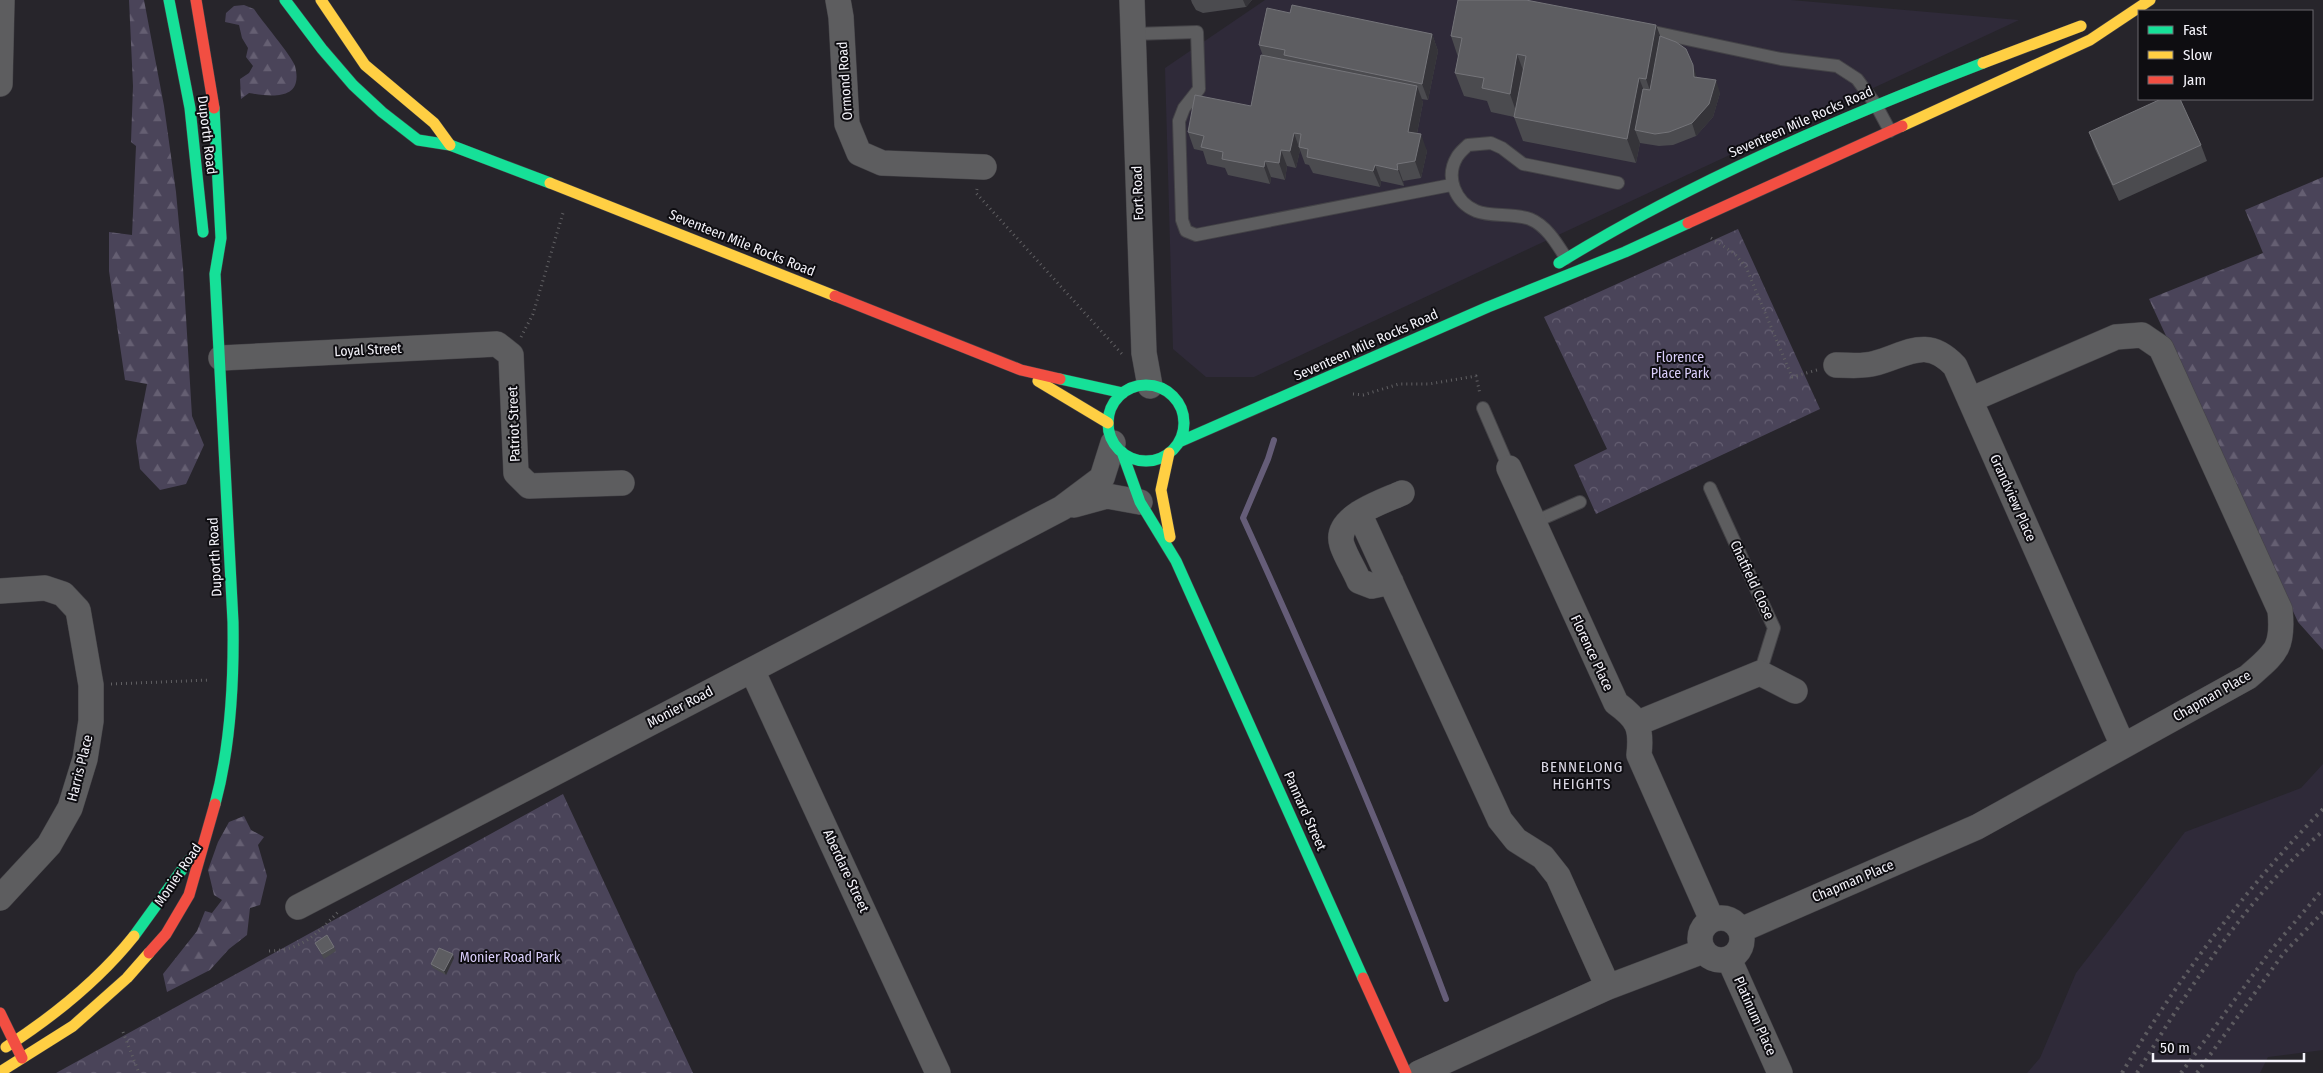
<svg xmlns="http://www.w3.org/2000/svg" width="2323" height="1073" font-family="'Fira Sans Condensed',sans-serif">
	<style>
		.built { fill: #2f2a39 }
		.forest { fill: url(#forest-firs) }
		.park { fill: url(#park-crowns) }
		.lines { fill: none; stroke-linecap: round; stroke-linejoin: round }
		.stream { stroke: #655d78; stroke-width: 6 }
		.lane-casing { stroke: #444347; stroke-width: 14 }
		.street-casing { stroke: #444347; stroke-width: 26 }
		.fast-casing { stroke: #444347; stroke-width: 12 }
		.slow-casing { stroke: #444347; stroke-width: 12 }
		.jam-casing { stroke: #444347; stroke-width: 12 }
		.path { stroke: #616063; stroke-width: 3; stroke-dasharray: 1 4; stroke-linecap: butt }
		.lane { stroke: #5d5d5f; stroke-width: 12 }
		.street { stroke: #5d5d5f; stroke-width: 25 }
		.fast { stroke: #16e098; stroke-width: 11 }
		.slow { stroke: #ffcf43; stroke-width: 11 }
		.jam { stroke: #f24e42; stroke-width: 11 }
		.rail { stroke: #5d5b60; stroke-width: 4; stroke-dasharray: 2.5 5; stroke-linecap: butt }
		.wall { fill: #4b4b4f }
		.shaded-wall { fill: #353439 }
		.building { fill: #5d5d61; stroke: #747479 }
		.labels { text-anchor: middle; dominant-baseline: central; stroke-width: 4; stroke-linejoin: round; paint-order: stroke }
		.street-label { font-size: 14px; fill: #f3f2f9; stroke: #0e0d11 }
		.park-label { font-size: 14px; fill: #dacefa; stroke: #0e0d11 }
		.neighbourhood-label { font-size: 15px; letter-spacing: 1px; fill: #dad7e4; stroke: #0e0d11 }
	</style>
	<defs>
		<pattern id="forest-firs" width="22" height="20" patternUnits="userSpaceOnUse" patternTransform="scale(1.25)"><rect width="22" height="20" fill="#4a4459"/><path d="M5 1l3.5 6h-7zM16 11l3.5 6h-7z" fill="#655f72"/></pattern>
		<pattern id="park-crowns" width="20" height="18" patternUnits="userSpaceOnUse" patternTransform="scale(1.25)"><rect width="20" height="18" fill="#4a4459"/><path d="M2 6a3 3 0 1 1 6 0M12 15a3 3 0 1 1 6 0" fill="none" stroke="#655f72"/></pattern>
	</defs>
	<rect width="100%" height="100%" fill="#27252b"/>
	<path class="built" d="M1265,0H1791L2019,20L1254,377H1206L1173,349L1165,68Z
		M2323,764V1050L2268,1057L2260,1073H2027L2040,1058L2076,973L2185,832L2301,788Z"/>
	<path class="forest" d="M129,0H144L164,106L176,192L183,268L192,416L204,445L186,484L160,490L140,469L136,441L147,384L125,380L109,271V232L132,235L136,146L131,142L133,86Z
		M244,5L254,9C261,20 292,56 295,66C304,101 272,97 249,93L241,99L240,79L249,73L253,66L246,57L248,48L242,38L239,25L225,22L226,13L234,6Z
		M2323,177V650L2298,622L2149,299L2263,253L2245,210Z
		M244,816L251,830L264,837L258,845L267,876L260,905L250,908L247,935L229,949L210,970L167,992L163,974L197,931L205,911L212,913L222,900L214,895L208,870L218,842L229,822Z"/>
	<path class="park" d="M1738,229L1820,409L1596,514L1574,465L1607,449L1544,317Z
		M563,794L693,1073H56Z"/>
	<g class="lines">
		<path class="stream" d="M1274,440L1268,459L1243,518C1315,676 1385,836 1446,999"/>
		<defs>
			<path id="lane" d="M1644,30L1781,59L1837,66L1857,79L1876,105L1890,131
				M1133,34L1197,32L1199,89L1184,108L1179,121L1182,220L1186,231L1196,235L1451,185
				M1566,258C1557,244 1547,226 1530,219C1514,213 1490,217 1476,211C1455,202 1445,177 1457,157C1460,152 1464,149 1468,145L1491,143L1502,148L1523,164L1618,183
				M1483,408L1509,468
				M1710,488L1774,628L1760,673
				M1532,523L1580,502"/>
			<path id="street" d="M838,0L841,17L847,124L859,153L882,163L984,167
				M1132,0L1144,353L1150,386
				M0,84L2,0
				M221,358L497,344L511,355L516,473L529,486L622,483
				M1836,365C1849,365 1864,367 1876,363C1908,354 1927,336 1955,366L2123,746
				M1509,468L1616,703C1638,719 1642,727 1639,755L1712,920
				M1074,505L1107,496L1140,502
				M1359,513L1500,820L1516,840L1543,857L1558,876L1608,987
				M1391,582L1372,586L1359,581C1354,569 1346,557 1342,545C1333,517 1382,502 1402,493
				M0,591L45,588L63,594L78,610L91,685V721L85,759L70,808L49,845L0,898
				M752,670L938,1073
				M1638,723L1760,673L1795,691
				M298,907L1062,508L1102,478L1113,443
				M1700 939a21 21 0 1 1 42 0a21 21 0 1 1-42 0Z
				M1741,930L1977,827L2248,677C2275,653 2284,649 2280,610L2161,348L2142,335L2116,337L1970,400
				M1729,959L1780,1073
				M1419,1073L1608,987L1703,951"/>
			<path id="fast" d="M169,0L190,108L203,232
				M285,0L322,49L353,85L382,112L418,140L450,145L550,183
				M214,108L221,238L215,274L233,622C234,683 231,745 215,804
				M1559,263C1692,181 1838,119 1983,63
				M1060,379L1123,393
				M1108 423a38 38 0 1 1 76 0a38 38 0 1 1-76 0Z
				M1179,442L1488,307L1625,252L1688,223
				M1122,452L1140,502L1176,561L1363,978
				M134,936L189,860"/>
			<path id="slow" d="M321,0L365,65L434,123L450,145
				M1983,63L2081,26
				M1902,126L2090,40L2150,0
				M550,183L835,296
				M1038,381L1108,423
				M1169,453L1161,490L1170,537
				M6,1047C54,1016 98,981 134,936
				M0,1072L73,1026L127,978L149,953"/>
			<path id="jam" d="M196,0L214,108
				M1688,223L1902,126
				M835,296L1021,370L1060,379
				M149,953L166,934L189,895L215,804
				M1363,978L1406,1073
				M0,1013L22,1058"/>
		</defs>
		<use href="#lane" class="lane-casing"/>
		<use href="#street" class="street-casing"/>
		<use href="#fast" class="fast-casing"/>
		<use href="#slow" class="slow-casing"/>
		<use href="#jam" class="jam-casing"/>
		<path class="path" d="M977,189L976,193L1122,354
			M1711,238L1734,253L1746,267L1792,377L1817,370
			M521,337L533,314L563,213
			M1353,394L1363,395L1399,384H1429L1476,376L1480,394
			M111,684L210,680
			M269,951C302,950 316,935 338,912
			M123,1032L139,1073"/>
		<use href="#lane" class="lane"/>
		<use href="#street" class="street"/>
		<use href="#fast" class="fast"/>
		<use href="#slow" class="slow"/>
		<use href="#jam" class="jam"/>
		<path class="rail" d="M2122,1073C2179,977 2245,889 2323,809
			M2137,1073C2190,987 2246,898 2323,831
			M2181,1073L2272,949L2323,889
			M2197,1073L2283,954L2323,912"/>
	</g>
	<path class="wall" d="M1191,0H1252L1246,7L1203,13L1196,10L1192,3Z
		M1290,13L1432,34L1438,51L1428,100L1421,99L1423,102L1417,134L1427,151L1421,178L1403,181L1404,186L1381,181L1380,187L1313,173L1309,165L1305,164L1300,150L1296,168L1287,166L1285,180L1271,177L1270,184L1228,175L1225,168L1207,164L1203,151L1194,149L1188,132L1251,106L1263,56L1259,45Z
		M1656,25L1660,36L1697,77L1720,93L1713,117L1696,136L1673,145L1659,146L1640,143L1636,163L1523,141L1514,117L1491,112L1487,101L1464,96L1455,73L1458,57L1451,36Z
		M2089,132L2201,145L2207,161L2119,201L2095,149Z
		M315,943L334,947L336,951L324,959Z
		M454,958L446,975L433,968L431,964Z"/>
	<path class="shaded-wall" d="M1243,0H1252L1246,7Z
		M1656,25L1665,49L1654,102L1646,79Z
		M1432,34L1438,51L1428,100L1422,84Z
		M1517,54L1526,78L1518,117L1510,94Z
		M1693,65L1697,78L1694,77Z
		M1639,78L1648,101L1635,130L1640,143L1636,163L1627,139Z
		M1716,80L1720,93L1713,117L1696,136L1692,123Z
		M1417,86L1423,102L1414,149L1408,132Z
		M1294,133L1300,150L1296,168L1290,151Z
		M1421,134L1427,151L1421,178L1415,161Z
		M1281,150L1287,166L1285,180L1279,163Z
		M1265,161L1271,177L1270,184L1264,167Z
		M1397,164L1403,181L1404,186L1398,170Z
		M1375,165L1381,181L1380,187L1373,171Z
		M453,954L454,958L446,975L444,971Z"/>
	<path class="building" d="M1458,0H1526L1656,25L1646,79L1639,78L1627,139L1514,117L1526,56L1517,54L1510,94L1482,88L1484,78L1455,73L1462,38L1451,36Z
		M1292,5L1432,34L1422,84L1284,55L1285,50L1259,45L1267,8L1290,13Z
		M1660,36L1676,42L1686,49L1693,65L1694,77L1716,80L1709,104L1692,123L1669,132L1655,134L1635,130L1643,89L1650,90Z
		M1261,55L1417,86L1408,132L1421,134L1415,161L1397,164L1398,170L1375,165L1373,171L1307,157L1308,149L1299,147L1301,134L1294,133L1290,151L1281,150L1279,163L1265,161L1264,167L1222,159L1223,152L1201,147L1204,136L1188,132L1195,95L1251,106Z
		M2161,99H2180L2201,145L2113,185L2089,132Z
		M327,935L334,947L322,954L315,943Z
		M439,948L453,954L444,971L431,964Z"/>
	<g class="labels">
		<g class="street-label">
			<text transform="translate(845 81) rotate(-94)">Ormond Road</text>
			<text transform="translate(1801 122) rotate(-24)">Seventeen Mile Rocks Road</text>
			<text transform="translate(207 135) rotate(83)">Duporth Road</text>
			<text transform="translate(1138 193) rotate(-92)">Fort Road</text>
			<text transform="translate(742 243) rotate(22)">Seventeen Mile Rocks Road</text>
			<text transform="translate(1366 345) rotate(-24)">Seventeen Mile Rocks Road</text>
			<text transform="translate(368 350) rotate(-3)">Loyal Street</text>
			<text transform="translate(514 424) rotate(-92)">Patriot Street</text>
			<text transform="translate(2013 498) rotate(66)">Grandview Place</text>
			<text transform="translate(215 557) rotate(-93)">Duporth Road</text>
			<text transform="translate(1752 580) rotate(65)">Chatfield Close</text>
			<text transform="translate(1592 653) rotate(65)">Florence Place</text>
			<text transform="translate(2212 696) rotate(-30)">Chapman Place</text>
			<text transform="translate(680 707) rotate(-28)">Monier Road</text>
			<text transform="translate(80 768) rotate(-76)">Harris Place</text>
			<text transform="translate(1305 811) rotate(66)">Pannard Street</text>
			<text transform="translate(846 871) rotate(65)">Aberdare Street</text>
			<text transform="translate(178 875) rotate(-56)">Monier Road</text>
			<text transform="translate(1853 881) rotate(-23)">Chapman Place</text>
			<text transform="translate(1755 1016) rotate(66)">Platinum Place</text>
		</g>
		<g class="park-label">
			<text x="1680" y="357">Florence<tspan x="1680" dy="16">Place Park</tspan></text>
			<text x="510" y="957">Monier Road Park</text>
		</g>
		<g class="neighbourhood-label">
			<text x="1582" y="767">BENNELONG<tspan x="1582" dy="17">HEIGHTS</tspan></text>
		</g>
	</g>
	<rect x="2138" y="10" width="175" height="90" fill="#0e0d11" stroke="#6a696e"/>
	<rect x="2148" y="26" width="25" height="8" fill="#16e098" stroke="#6a696e"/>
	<text x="2183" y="35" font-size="15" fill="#f3f2f9">Fast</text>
	<rect x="2148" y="51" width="25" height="8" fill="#ffcf43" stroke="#6a696e"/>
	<text x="2183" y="60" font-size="15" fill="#f3f2f9">Slow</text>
	<rect x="2148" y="76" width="25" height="8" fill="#f24e42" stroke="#6a696e"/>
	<text x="2183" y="85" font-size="15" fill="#f3f2f9">Jam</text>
	<path d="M2153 1053v8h151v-8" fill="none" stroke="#f3f2f9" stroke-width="2.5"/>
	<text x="2160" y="1053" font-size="15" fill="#f3f2f9" stroke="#0e0d11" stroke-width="4" paint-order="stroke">50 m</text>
</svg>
